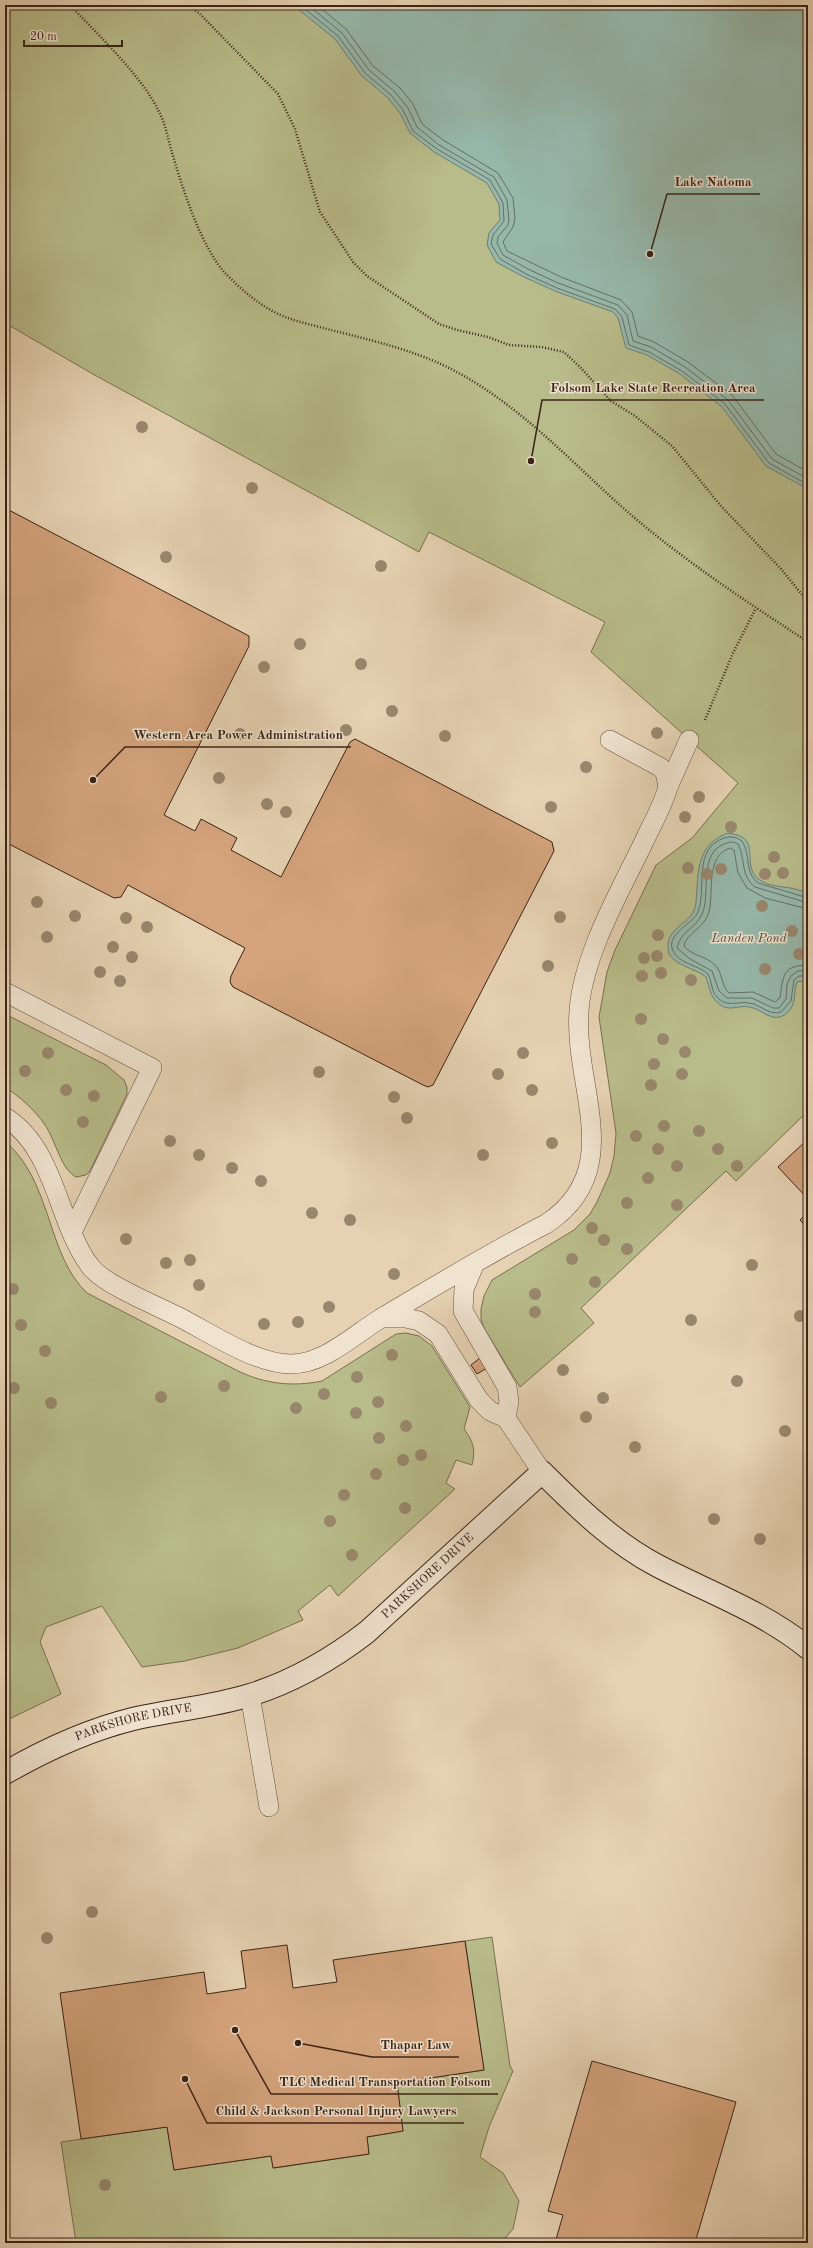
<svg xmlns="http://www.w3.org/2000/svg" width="813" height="2248" font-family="'Old Standard TT',serif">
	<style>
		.green { fill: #b8bb8a; stroke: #7a7051 }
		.water { fill: #96b8ab; stroke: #727d70 }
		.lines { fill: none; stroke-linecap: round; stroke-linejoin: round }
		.shore { stroke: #686e62; stroke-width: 1 }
		.building { fill: #d4a37c; stroke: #3b2418 }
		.lane-casing { stroke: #66503f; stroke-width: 20 }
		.secondary-casing { stroke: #3b2418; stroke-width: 24 }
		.path { stroke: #3b2418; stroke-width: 2.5; stroke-dasharray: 1 2; stroke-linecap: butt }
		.lane { stroke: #efe2ce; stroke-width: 19 }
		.secondary { stroke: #efe2ce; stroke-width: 22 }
		.tree { fill: #99876d }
		.labels { text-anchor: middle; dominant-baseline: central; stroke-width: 3; stroke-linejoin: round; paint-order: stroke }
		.street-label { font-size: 12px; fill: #3b2418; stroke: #efe2ce }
		.water-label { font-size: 13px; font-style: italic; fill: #52493d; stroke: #efe2ce }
		.leader { fill: none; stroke: #3b2418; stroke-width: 1.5 }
		.callout-dot { fill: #3b2418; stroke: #efe2ce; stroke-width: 1.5 }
		.callout-label { font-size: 13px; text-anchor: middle; font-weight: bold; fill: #3b2418; stroke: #efe2ce; stroke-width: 3; stroke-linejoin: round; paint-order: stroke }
	</style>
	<rect width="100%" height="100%" fill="#e6d2b3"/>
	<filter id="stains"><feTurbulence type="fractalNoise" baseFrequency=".005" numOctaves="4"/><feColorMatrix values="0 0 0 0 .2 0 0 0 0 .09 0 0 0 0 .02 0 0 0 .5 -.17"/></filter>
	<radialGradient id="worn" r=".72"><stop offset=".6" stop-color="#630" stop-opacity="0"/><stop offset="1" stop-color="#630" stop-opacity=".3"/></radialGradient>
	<path class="green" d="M5,5H808V1111L736,1181L726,1171L581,1308L594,1323L520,1387L485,1330L481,1320V1309L484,1296L492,1280L574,1230L590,1214L597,1202L610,1173L614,1156L616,1133L599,1017L607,972L615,950L656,865L692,838L738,783L591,652L605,622L429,532L419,552L91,373L5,323Z
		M5,1014L106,1065L124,1080L127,1087V1094L90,1171L86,1175L76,1177C60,1168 56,1141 45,1125C35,1110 20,1097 5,1087Z
		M5,1141C53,1183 46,1254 87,1293L238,1371C265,1384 293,1387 322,1381L396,1334L406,1333L419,1336L432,1346L470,1407L464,1429C473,1441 476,1449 472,1465L456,1460L446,1483L455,1489L338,1596L330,1585L298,1611L303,1620L238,1648L185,1661L142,1667L102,1606L46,1627L40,1642L61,1694L5,1721Z
		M492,1937L510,2066L513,2071L489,2127L480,2157L503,2173L519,2201L513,2229L501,2243H76L61,2142L167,2127L174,2170L271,2156L274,2168L369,2154L367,2137L403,2131L397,2083L484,2070L465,1941Z"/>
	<path class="water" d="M293,5H808V489L766,466L722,407L680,374L647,355L626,348L618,318L613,312L555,291L524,277L496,262L487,245L489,233L500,220L499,204L487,183L434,152L410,133L400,113L388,98L362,76L335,39Z
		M728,833C762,837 742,860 756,877C769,891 794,883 808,895V980L797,982C793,993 797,1005 787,1013C773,1025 763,1009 749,1007C740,1005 730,1011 722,1006C710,999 710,989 706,977C696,968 669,965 668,949C666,928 688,925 694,910C697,903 696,895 697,889C698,863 702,842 728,833Z"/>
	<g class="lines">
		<path class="shore" d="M300,5L338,36L365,73L391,95L403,110L413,131L437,149L490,180L503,203L504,221L493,235L491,244L500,259L526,274L557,288L615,309L622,317L629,345L649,352L682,371L725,404L769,463L808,485
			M308,5L342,33L369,70L395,92L408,108L417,127L439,145L494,177L507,200L509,219L508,225L498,237L497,243L503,255L528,269L558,283L618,305L627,315L633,341L651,347L685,367L728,400L772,459L808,479
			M317,5L346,29L373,66L400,88L413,104L422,124L443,140L498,173L513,198L515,218L513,227L503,242L507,251L561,277L621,300L632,312L638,336L654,342L688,362L732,395L776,454L808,472
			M808,898L758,883C744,872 751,855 742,841C736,837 731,836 724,838C692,849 707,890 698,912C693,924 665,934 673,951C679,964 699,965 708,974C712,981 711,991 717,997C727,1008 737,1001 749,1003C761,1004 768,1016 781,1012L791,1001L794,980L799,976H808
			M808,903L755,887C740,875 746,860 738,844C733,841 729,842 724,844C698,854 711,896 702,914C695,930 681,930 677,948L690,959L712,971L719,991L727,998H752L773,1008H779L786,999L787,984L791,976L798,971H808
			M808,909L765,898L747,888L738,873L734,850L730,848C705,856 714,893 709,912C705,928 686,933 684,946C692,956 706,956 715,965C723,973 721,986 729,993L753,992L775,1002L780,998C783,977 782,965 808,965"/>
	</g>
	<path class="building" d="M5,508L249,636V646L164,815L195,831L201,819L237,838L231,850L281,877L350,742L355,739L552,842L554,851L433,1085L428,1087L423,1085L233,987L230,982L231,976L245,948L128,885L121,897L114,898L5,842Z
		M808,1139V1199L778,1167Z
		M808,1212V1229L800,1220Z
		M480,1358L487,1368L477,1374L471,1365Z
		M465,1941L484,2070L397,2083L403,2131L367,2137L369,2154L273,2168L271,2156L174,2170L167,2127L81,2139L60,1993L204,1972L207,1994L246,1988L241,1951L287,1945L293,1988L337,1982L333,1960Z
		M592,2061L736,2102L695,2243H555L563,2215L548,2211Z"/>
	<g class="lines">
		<defs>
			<path id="lane" d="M668,787L689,740
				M5,992L152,1068L72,1232
				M5,1117C56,1149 57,1222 90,1266C103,1284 155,1305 177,1316C209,1332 255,1364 291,1364C325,1364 356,1333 383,1317C437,1285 491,1252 546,1224C628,1170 573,1087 579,1011C583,952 624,885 649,831C656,817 664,802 668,787L665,772L660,767L610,740
				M475,1263L464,1289L463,1311L507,1387L509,1401L506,1418
				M381,1318H406L419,1321L438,1334L479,1400L490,1411L506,1418L542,1472
				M250,1695L269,1807"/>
			<g id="secondary">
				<path id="s1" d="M5,1773C45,1750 88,1730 133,1719C172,1710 212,1707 250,1695C292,1682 332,1659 367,1632L542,1472C577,1507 614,1543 658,1566C708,1592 764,1612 808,1648"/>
			</g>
		</defs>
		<use href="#lane" class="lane-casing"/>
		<use href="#secondary" class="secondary-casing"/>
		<path class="path" d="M70,5C96,33 142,76 158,110C165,122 167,135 171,149C181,184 201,248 226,274C243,291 261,307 283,316C297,322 313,325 327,329C366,339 406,348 443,365C514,399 565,456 622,507C680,558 744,600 808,642
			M188,5L200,14L278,94L295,129L320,212L353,262L367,276L439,324L457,330L488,337L509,345L542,347L564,352L580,367L611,401L635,416L672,446L721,506L781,569L808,602
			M705,720L733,653L756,608"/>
		<use href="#lane" class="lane"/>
		<use href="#secondary" class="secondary"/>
	</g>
	<g class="tree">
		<circle cx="142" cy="427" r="6"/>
		<circle cx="252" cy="488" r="6"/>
		<circle cx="166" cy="557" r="6"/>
		<circle cx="381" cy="566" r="6"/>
		<circle cx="300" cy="644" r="6"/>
		<circle cx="361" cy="664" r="6"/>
		<circle cx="264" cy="667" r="6"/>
		<circle cx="392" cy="711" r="6"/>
		<circle cx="346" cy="730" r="6"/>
		<circle cx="657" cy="733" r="6"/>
		<circle cx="240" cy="734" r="6"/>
		<circle cx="445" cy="736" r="6"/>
		<circle cx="586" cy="767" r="6"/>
		<circle cx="219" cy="778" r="6"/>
		<circle cx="699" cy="797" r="6"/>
		<circle cx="267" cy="804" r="6"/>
		<circle cx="551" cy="807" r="6"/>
		<circle cx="286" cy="812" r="6"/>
		<circle cx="685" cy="817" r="6"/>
		<circle cx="731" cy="827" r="6"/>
		<circle cx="774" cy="857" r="6"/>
		<circle cx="688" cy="868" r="6"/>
		<circle cx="721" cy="869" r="6"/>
		<circle cx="783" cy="873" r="6"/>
		<circle cx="707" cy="874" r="6"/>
		<circle cx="765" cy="874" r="6"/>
		<circle cx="37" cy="902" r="6"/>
		<circle cx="762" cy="906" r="6"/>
		<circle cx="75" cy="916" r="6"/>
		<circle cx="560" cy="917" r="6"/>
		<circle cx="126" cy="918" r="6"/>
		<circle cx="147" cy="927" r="6"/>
		<circle cx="792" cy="931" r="6"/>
		<circle cx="658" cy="935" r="6"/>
		<circle cx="47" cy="937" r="6"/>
		<circle cx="113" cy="947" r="6"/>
		<circle cx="799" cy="954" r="6"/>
		<circle cx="657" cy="956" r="6"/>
		<circle cx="132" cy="957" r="6"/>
		<circle cx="644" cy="958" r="6"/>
		<circle cx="548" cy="966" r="6"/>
		<circle cx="765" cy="969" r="6"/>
		<circle cx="100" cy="972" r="6"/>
		<circle cx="661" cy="973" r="6"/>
		<circle cx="642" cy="976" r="6"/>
		<circle cx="691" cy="980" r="6"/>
		<circle cx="120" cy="981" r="6"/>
		<circle cx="641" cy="1019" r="6"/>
		<circle cx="663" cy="1039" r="6"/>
		<circle cx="685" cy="1052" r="6"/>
		<circle cx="48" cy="1053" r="6"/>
		<circle cx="523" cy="1053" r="6"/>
		<circle cx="654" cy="1064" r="6"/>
		<circle cx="25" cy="1071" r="6"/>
		<circle cx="319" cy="1072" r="6"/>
		<circle cx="498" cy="1074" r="6"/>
		<circle cx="682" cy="1074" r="6"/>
		<circle cx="651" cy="1085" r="6"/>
		<circle cx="66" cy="1090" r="6"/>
		<circle cx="532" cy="1090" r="6"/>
		<circle cx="94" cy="1096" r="6"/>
		<circle cx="394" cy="1097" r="6"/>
		<circle cx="407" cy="1118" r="6"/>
		<circle cx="83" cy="1122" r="6"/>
		<circle cx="664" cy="1126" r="6"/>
		<circle cx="699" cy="1131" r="6"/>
		<circle cx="636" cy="1136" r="6"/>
		<circle cx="170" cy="1141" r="6"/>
		<circle cx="552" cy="1143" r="6"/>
		<circle cx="658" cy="1149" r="6"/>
		<circle cx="718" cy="1149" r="6"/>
		<circle cx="199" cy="1155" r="6"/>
		<circle cx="483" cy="1155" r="6"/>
		<circle cx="677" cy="1166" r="6"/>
		<circle cx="737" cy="1166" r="6"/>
		<circle cx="232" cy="1168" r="6"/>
		<circle cx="648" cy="1178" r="6"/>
		<circle cx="261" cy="1181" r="6"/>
		<circle cx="627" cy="1203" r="6"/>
		<circle cx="677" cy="1205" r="6"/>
		<circle cx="312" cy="1213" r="6"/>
		<circle cx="350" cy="1220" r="6"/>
		<circle cx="592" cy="1228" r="6"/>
		<circle cx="126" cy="1239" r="6"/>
		<circle cx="604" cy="1240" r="6"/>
		<circle cx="627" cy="1249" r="6"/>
		<circle cx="572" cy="1259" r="6"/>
		<circle cx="190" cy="1260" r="6"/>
		<circle cx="166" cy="1263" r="6"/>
		<circle cx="752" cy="1265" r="6"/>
		<circle cx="394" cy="1274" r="6"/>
		<circle cx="595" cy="1282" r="6"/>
		<circle cx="199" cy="1285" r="6"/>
		<circle cx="13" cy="1289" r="6"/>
		<circle cx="535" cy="1294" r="6"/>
		<circle cx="329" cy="1307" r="6"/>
		<circle cx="535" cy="1312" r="6"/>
		<circle cx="800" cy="1316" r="6"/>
		<circle cx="691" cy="1320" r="6"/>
		<circle cx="298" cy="1322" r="6"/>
		<circle cx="264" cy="1324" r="6"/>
		<circle cx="21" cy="1325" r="6"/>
		<circle cx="45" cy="1351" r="6"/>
		<circle cx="392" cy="1355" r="6"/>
		<circle cx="563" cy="1370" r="6"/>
		<circle cx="357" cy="1377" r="6"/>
		<circle cx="737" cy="1381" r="6"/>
		<circle cx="224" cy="1386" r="6"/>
		<circle cx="14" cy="1388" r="6"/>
		<circle cx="324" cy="1394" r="6"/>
		<circle cx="161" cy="1397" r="6"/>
		<circle cx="603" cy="1398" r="6"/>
		<circle cx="378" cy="1402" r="6"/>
		<circle cx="51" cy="1403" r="6"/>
		<circle cx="296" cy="1408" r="6"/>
		<circle cx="356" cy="1413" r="6"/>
		<circle cx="586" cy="1417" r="6"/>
		<circle cx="406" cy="1426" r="6"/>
		<circle cx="785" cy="1431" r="6"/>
		<circle cx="379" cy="1438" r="6"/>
		<circle cx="635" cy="1447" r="6"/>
		<circle cx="421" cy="1455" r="6"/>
		<circle cx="403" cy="1460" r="6"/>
		<circle cx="376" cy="1474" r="6"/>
		<circle cx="344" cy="1495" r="6"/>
		<circle cx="405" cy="1508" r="6"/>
		<circle cx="714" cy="1519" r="6"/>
		<circle cx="330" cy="1521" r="6"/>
		<circle cx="760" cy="1539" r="6"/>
		<circle cx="352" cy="1555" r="6"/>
		<circle cx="92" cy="1912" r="6"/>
		<circle cx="47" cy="1938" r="6"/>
		<circle cx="105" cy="2185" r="6"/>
	</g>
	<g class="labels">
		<g class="street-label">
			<text stroke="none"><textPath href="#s1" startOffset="475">PARKSHORE DRIVE</textPath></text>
			<text stroke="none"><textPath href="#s1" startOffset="139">PARKSHORE DRIVE</textPath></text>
		</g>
		<g class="water-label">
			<text x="749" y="938">Landen Pond</text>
		</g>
	</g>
	<path class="leader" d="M650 254L667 194H760M531 461L542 400H764M93 780L125 747H351M298 2043L372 2057H459M235 2030L271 2094H498M185 2079L207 2123H464"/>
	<g class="callout-dot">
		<circle cx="650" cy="254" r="4"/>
		<circle cx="531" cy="461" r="4"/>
		<circle cx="93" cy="780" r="4"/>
		<circle cx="298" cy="2043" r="4"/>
		<circle cx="235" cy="2030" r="4"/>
		<circle cx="185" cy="2079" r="4"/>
	</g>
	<g class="callout-label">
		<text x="713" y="186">Lake Natoma</text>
		<text x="653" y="392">Folsom Lake State Recreation Area</text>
		<text x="238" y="739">Western Area Power Administration</text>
		<text x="416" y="2049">Thapar Law</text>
		<text x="385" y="2086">TLC Medical Transportation Folsom</text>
		<text x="336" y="2115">Child &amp; Jackson Personal Injury Lawyers</text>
	</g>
	<rect width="813" height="2248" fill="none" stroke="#e6d2b3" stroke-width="20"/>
	<rect x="6" y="6" width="801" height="2236" fill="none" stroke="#3b2418" stroke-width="2"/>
	<rect x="10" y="10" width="793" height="2228" fill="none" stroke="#3b2418"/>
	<path d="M24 40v6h98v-6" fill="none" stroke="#3b2418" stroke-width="2"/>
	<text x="30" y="40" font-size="12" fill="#3b2418" stroke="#efe2ce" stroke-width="3" paint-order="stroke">20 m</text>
	<rect width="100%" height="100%" filter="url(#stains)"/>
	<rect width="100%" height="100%" fill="url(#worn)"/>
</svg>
